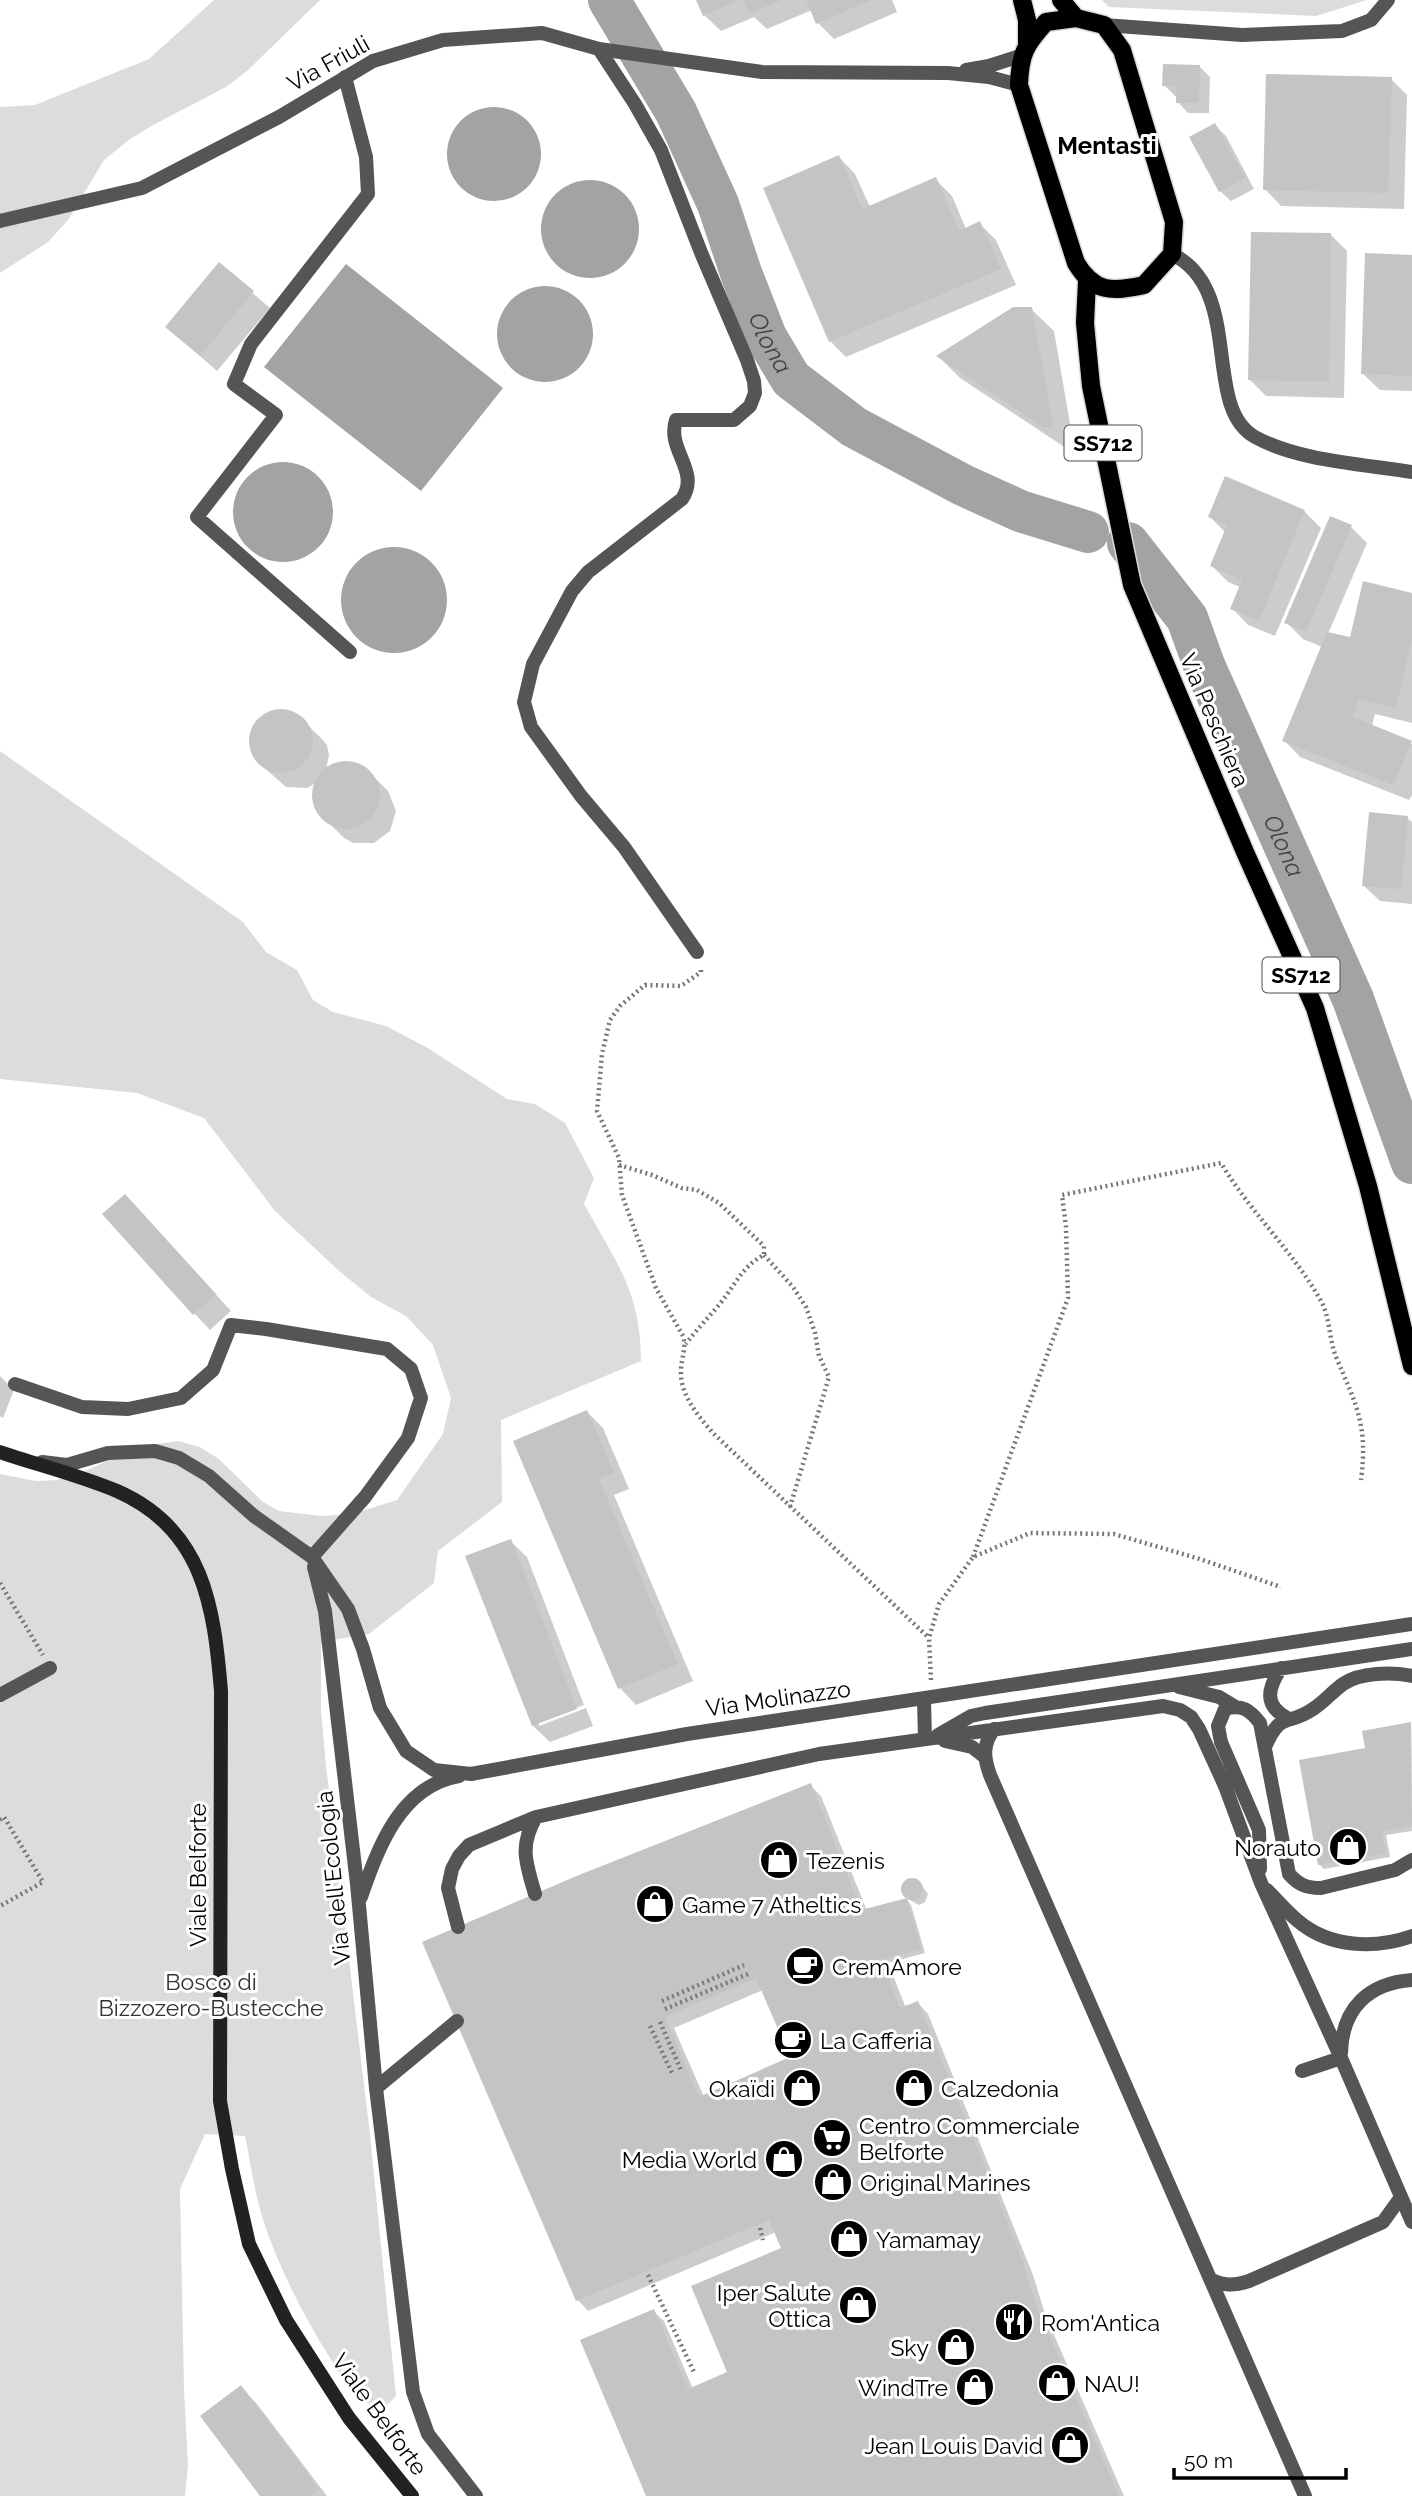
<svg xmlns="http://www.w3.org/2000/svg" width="1412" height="2496" font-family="Raleway,sans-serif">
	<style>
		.green { fill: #dcdcdc }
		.water { fill: #a3a3a3 }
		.shadow { fill: #0003; fill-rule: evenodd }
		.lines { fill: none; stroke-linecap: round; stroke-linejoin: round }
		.river { stroke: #a3a3a3; stroke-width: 42 }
		.building { fill: #c4c4c4; fill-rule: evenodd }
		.primary-casing { stroke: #dbdbdb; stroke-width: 21 }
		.path { stroke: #777; stroke-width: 4.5; stroke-dasharray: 2 3.5; stroke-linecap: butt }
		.service { stroke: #555; stroke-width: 14 }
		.pedestrian { stroke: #555; stroke-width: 14 }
		.minor { stroke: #555; stroke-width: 14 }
		.tertiary { stroke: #555; stroke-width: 14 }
		.secondary { stroke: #222; stroke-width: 14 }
		.primary { stroke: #000; stroke-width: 18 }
		.labels { text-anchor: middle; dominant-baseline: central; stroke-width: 6; stroke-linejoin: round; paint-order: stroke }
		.shield { fill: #fff; stroke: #4c4c4c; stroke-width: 2 }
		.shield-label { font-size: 21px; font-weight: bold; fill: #000 }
		.street-label { font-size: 23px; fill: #000; stroke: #fff }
		.poi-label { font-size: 23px; fill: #000; stroke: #fff; text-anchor: start }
		.park-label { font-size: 23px; fill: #333; stroke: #fff }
		.neighbourhood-label { font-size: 24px; font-weight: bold; fill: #000; stroke: #fff }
		.water-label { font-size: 24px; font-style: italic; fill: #444; stroke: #fff }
	</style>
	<rect width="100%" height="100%" fill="#fff"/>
	<path class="green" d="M214,0H320L247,71L226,87L155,124L130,139L104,160L68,220L48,242L0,273V107L35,105L149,59Z
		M1102,0H1367L1316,16L1109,7Z
		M0,751L243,922L266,952L297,970L313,1000L333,1012L386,1026L426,1047L507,1099L535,1104L565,1123L594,1178L584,1204C616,1262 641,1292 641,1361L501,1420L502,1502L438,1551L434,1583L369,1634L321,1642V1710L326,1766L370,2135L396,2396L386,2406L360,2402C321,2349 287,2288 265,2226C255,2197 251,2165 245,2136L205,2134L180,2189L184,2389L188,2466L185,2496H0V1474L36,1481L57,1480L83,1472L138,1447L178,1441L200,1447L219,1459L263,1502L279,1511L321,1516L352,1514L397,1500L443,1434L451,1398L433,1345L406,1316L371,1297L338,1270L275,1211L204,1118L137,1093L0,1079Z"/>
	<path class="water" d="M447 154a47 47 0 1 1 94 0a47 47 0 1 1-94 0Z
		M541 229a49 49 0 1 1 98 0a49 49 0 1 1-98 0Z
		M346,264L503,388L421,491L264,367Z
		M497 334a48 48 0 1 1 96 0a48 48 0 1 1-96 0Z
		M233 512a50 50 0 1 1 100 0a50 50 0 1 1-100 0Z
		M341 600a53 53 0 1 1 106 0a53 53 0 1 1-106 0Z"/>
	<path class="shadow" d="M698,0H892L897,12L834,39L818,23L812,10L767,29L754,17L721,31L704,15Z
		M1199,66L1210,77L1209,113H1188L1178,102V96H1175L1164,85Z
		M1391,79L1407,95L1404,209L1281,206L1265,189Z
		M1215,125L1226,136L1254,189L1231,201L1220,191Z
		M839,157L855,174L870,207L936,180L952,196L966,229L980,224L996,240L1016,285L846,357L830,341Z
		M1331,235L1347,251L1344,398L1266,396L1249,379Z
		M1412,256V391L1380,390L1363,374Z
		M219,264L270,308L217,371L167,327Z
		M1031,309L1054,331L1074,447L1066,448L960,378L939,357Z
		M1304,511L1321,528L1275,636L1248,625L1232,608L1240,587L1228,582L1212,566L1226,533L1210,517Z
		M1351,527L1367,543L1328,634L1351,639L1412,594V723L1375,714L1372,726L1412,744V795L1409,800L1300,757L1284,740L1322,647L1303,639L1286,622Z
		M275,710L295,713L320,737L327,745L329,755L326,770L342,763H352L371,774L388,791L396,811L390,831L374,843H353L344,838L319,813L314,803L316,783L307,788L286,787L260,764L254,756L250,737L258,720Z
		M1407,818L1412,822V904L1380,901L1363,885Z
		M141,1212L231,1311L210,1330L194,1313Z
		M0,1376L14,1390L3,1418L0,1416Z
		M587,1412L603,1428L629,1489L614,1495L693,1681L636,1705L620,1688Z
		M510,1541L527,1557L584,1705L539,1722V1726L586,1708L593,1726L550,1742L533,1726L467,1557Z
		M1411,1724L1412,1831L1386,1835L1390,1857L1324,1869L1319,1864Z
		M810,1785L821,1796L867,1911L907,1900L911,1905L925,1953L888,1963L906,2008L918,2003L928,2014L1033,2275L1045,2314L1124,2496H648L653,2311L664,2321L693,2389L730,2373L783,2249L776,2232L588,2311L578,2300L425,1943ZM763,1990L793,2058L704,2097L674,2028Z
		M911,1879L919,1882L928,1894L925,1902L919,1905L908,1899L903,1889L905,1881Z
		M241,2387L257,2404L327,2496H263Z"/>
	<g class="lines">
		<g class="river">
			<path id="s1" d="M609,0L676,112L718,204L741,273L766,337L791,379L854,427L963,485L1020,511L1088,532"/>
			<path id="s2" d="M1128,543L1187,618L1204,665L1353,999L1412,1163"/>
		</g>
	</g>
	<path class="building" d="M696,0H739L703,16Z
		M743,0H781L749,14Z
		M806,0H871L816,24Z
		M1163,64L1200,65L1199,103H1176V86H1162Z
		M1266,74L1392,77L1388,193L1263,190Z
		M1215,123L1245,178L1219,192L1189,137Z
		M839,155L862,209L936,177L959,231L980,221L1001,269L829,342L763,188Z
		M1251,232L1331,233L1329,382L1248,380Z
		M1365,253L1412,255V376L1361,374Z
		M219,262L254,291L200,356L165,327Z
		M1013,307H1032L1053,426L1043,427L936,356Z
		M1225,476L1305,510L1259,621L1230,609L1242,580L1210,566L1227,525L1208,517Z
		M1330,516L1352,525L1306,632L1284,623Z
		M1363,581L1412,593V640L1396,708L1359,699L1353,717L1412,741L1393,785L1282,741L1327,632L1350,637Z
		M249 741a32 32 0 1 1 64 0a32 32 0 1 1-64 0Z
		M312 795a34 34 0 1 1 68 0a34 34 0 1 1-68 0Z
		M1369,812L1408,816L1401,889L1362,886Z
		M125,1194L216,1294L193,1315L102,1214Z
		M587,1410L614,1473L599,1479L678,1664L618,1689L513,1441Z
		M511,1539L577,1709L532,1726L465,1556Z
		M1411,1722L1412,1826L1382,1831L1386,1853L1318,1865L1299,1760L1365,1748L1362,1731Z
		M811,1783L861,1910L907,1898L921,1949L881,1959L900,2008L918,2001L1023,2262L1035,2302L1119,2496H646L580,2340L654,2309L688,2389L727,2372L691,2286L781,2248L769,2220L576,2301L422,1942L579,1875ZM756,1978L790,2057L699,2097L665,2017Z
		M901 1889a11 11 0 1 1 22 0a11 11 0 1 1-22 0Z
		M241,2385L319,2489L310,2496H260L200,2416Z"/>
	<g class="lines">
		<defs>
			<path id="primary" d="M1022,0L1027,20V43
				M1061,0L1076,18
				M1076,18L1104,25L1122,50L1174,222L1172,254L1144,285C1112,292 1094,293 1076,263L1019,85C1020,54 1025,45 1046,22Z
				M1087,281L1085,323L1091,386L1132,585L1245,852L1315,1008L1368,1186L1412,1366"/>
		</defs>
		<use href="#primary" class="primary-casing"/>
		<path class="path" d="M701,970V972L681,986L645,985L620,1006L610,1020L602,1054L597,1111L619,1158L622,1195L656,1288L683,1336C687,1349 680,1361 681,1375C682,1397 699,1417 713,1433L929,1638
			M619,1165L652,1175L682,1188L697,1190L719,1203L764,1246V1255C742,1266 734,1287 719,1305C708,1318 696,1330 686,1344
			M764,1255L793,1287L806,1307L815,1333L819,1356L829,1377L790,1507
			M973,1557L1068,1298L1066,1227L1062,1195L1221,1163C1250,1212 1293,1251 1321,1301C1330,1317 1329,1339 1336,1357C1357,1406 1368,1426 1361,1480
			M0,1583L43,1655
			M931,1680L929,1638L939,1604L973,1557L1030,1533L1114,1534L1200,1559L1281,1587
			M0,1820L4,1817L43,1882L0,1906
			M662,2001L744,1965
			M665,2009L748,1974
			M660,2022L681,2070
			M650,2026L672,2073
			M760,2228L763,2240
			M648,2275L694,2372"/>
		<path class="service" d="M599,49L635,104L661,150L702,255L747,360L754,381L755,393L750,406L734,420H676C666,450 701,471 682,499L588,572L572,591L533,664L524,702L531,727L581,796L624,847L697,952
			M345,77L366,157L368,194L251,344L234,384L276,415L197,517L350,652
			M15,1384L82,1407L128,1409L181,1398L213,1370L231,1325L266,1329L387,1349L411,1369L421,1398L408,1438L365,1497L312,1557
			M1281,1668C1268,1688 1263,1705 1287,1718
			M1179,1687L1219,1697L1234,1706
			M924,1700L925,1739
			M994,1729C982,1745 984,1758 990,1775L1305,2496
			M938,1735L971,1716L985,1713L1412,1649
			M945,1741L972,1747L985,1757
			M1265,1747C1281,1710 1287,1727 1313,1709C1324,1702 1332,1692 1343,1684C1360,1672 1392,1672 1412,1676
			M1260,1869L1259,1830L1221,1742L1218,1726L1225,1709C1242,1704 1250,1710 1260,1723L1289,1874C1299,1885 1306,1888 1321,1888L1395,1870L1412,1860
			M1267,1890C1277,1900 1287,1912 1298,1921C1330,1948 1375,1949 1412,1936
			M535,1894C526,1863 519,1846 536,1817
			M458,1927L448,1888L452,1869L459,1856L469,1845L536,1817L819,1754L1163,1706L1180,1710L1191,1717L1199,1729L1225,1786L1261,1883L1341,2058L1412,2222
			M1341,2053C1342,2008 1369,1983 1412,1980
			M1302,2071L1341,2058
			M376,2088L457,2021
			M1210,2279C1224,2286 1233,2286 1249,2281L1383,2222L1401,2197"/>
		<path class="pedestrian" d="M0,1695L50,1668"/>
		<path class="minor" d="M1104,25L1242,35L1342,31L1371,20L1388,0
			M966,70L989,66L1023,55
			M0,221L142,188L279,117L373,61L443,40L542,33L599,49L762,72L948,73L989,77L1019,85
			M42,1462L67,1465L108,1453L155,1451L179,1458L209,1476L254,1516L312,1557L348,1609L363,1649L380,1708L406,1751L434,1770L471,1774L687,1734L1412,1624
			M314,1567L325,1611L357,1884L376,2088L413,2392L428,2434L476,2496
			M361,1897C378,1848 400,1786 459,1776"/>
		<path class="tertiary" d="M1172,254C1245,290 1201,407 1255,437C1298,461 1363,464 1412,472"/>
		<path class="secondary" d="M0,1452C38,1465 79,1475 117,1491C204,1529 214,1607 221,1691L220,2101L232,2169L249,2244L286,2320L349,2418L412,2496"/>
		<use href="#primary" class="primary"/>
	</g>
	<defs>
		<symbol id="shop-disc" viewBox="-11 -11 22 22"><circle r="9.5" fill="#000" stroke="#fff"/><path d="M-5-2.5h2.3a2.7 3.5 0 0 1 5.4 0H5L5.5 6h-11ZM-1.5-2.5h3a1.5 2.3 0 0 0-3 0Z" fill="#fff"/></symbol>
		<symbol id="cafe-disc" viewBox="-11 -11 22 22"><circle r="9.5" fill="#000" stroke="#fff"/><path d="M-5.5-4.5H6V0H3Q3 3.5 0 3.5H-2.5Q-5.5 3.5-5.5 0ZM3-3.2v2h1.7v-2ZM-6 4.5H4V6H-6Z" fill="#fff"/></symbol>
		<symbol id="supermarket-disc" viewBox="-11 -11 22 22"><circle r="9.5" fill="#000" stroke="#fff"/><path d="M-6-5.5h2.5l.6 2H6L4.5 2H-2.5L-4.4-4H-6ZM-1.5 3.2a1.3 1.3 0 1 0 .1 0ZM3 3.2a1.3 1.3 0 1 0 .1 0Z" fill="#fff"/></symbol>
		<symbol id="restaurant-disc" viewBox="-11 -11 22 22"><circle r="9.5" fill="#000" stroke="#fff"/><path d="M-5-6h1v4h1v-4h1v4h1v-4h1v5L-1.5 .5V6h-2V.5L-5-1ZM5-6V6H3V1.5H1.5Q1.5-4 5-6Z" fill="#fff"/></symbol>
	</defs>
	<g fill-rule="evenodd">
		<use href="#shop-disc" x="1326" y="1825" width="44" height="44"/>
		<use href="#shop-disc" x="757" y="1838" width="44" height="44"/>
		<use href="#shop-disc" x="633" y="1882" width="44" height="44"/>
		<use href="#cafe-disc" x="783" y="1944" width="44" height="44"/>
		<use href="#cafe-disc" x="771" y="2018" width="44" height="44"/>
		<use href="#shop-disc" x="780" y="2066" width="44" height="44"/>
		<use href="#shop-disc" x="892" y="2066" width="44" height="44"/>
		<use href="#supermarket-disc" x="810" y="2116" width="44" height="44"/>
		<use href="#shop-disc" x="762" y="2137" width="44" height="44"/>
		<use href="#shop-disc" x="811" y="2160" width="44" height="44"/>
		<use href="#shop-disc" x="827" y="2217" width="44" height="44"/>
		<use href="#shop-disc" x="836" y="2283" width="44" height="44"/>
		<use href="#restaurant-disc" x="992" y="2300" width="44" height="44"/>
		<use href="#shop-disc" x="934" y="2325" width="44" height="44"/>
		<use href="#shop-disc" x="1035" y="2361" width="44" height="44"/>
		<use href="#shop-disc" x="953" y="2365" width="44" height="44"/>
		<use href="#shop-disc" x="1048" y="2423" width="44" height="44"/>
	</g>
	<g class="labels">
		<g class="shield">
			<rect x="1064.5" y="425.5" width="77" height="35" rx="5"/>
			<rect x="1262.5" y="957.5" width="77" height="35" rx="5"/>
		</g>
		<g class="shield-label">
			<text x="1103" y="443">SS712</text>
			<text x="1301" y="975">SS712</text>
		</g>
		<g class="street-label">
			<text transform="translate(328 63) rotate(-29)">Via Friuli</text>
			<text transform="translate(1215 720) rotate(67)">Via Peschiera</text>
			<text transform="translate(778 1698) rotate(-8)">Via Molinazzo</text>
			<text transform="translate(197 1875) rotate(-90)">Viale Belforte</text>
			<text transform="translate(333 1878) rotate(-96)">Via dell'Ecologia</text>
			<text transform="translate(380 2414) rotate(54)">Viale Belforte</text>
		</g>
		<g class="poi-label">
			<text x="1321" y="1847" text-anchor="end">Norauto</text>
			<text x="806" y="1860">Tezenis</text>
			<text x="682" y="1904">Game 7 Atheltics</text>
			<text x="832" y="1966">CremAmore</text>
			<text x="820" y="2040">La Cafferia</text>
			<text x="775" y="2088" text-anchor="end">Okaïdi</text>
			<text x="941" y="2088">Calzedonia</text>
			<text x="859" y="2125">Centro Commerciale<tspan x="859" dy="26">Belforte</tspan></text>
			<text x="757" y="2159" text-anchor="end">Media World</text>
			<text x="860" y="2182">Original Marines</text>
			<text x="876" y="2239">Yamamay</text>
			<text x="831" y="2292" text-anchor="end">Iper Salute<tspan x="831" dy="26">Ottica</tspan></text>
			<text x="1041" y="2322">Rom'Antica</text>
			<text x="929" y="2347" text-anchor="end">Sky</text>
			<text x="1084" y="2383">NAU!</text>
			<text x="948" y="2387" text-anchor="end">WindTre</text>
			<text x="1043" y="2445" text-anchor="end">Jean Louis David</text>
		</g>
		<g class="park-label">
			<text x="211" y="1981">Bosco di<tspan x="211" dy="26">Bizzozero-Bustecche</tspan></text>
		</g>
		<g class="neighbourhood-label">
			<text x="1107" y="145">Mentasti</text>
		</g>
		<g class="water-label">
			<text stroke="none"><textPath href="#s1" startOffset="380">Olona</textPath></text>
			<text stroke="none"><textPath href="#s2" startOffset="343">Olona</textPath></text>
		</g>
	</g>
	<path d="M1174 2468v10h172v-10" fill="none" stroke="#000000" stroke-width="3.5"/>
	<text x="1184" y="2468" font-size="21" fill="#000000" stroke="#ffffff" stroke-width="5" paint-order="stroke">50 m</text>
</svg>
